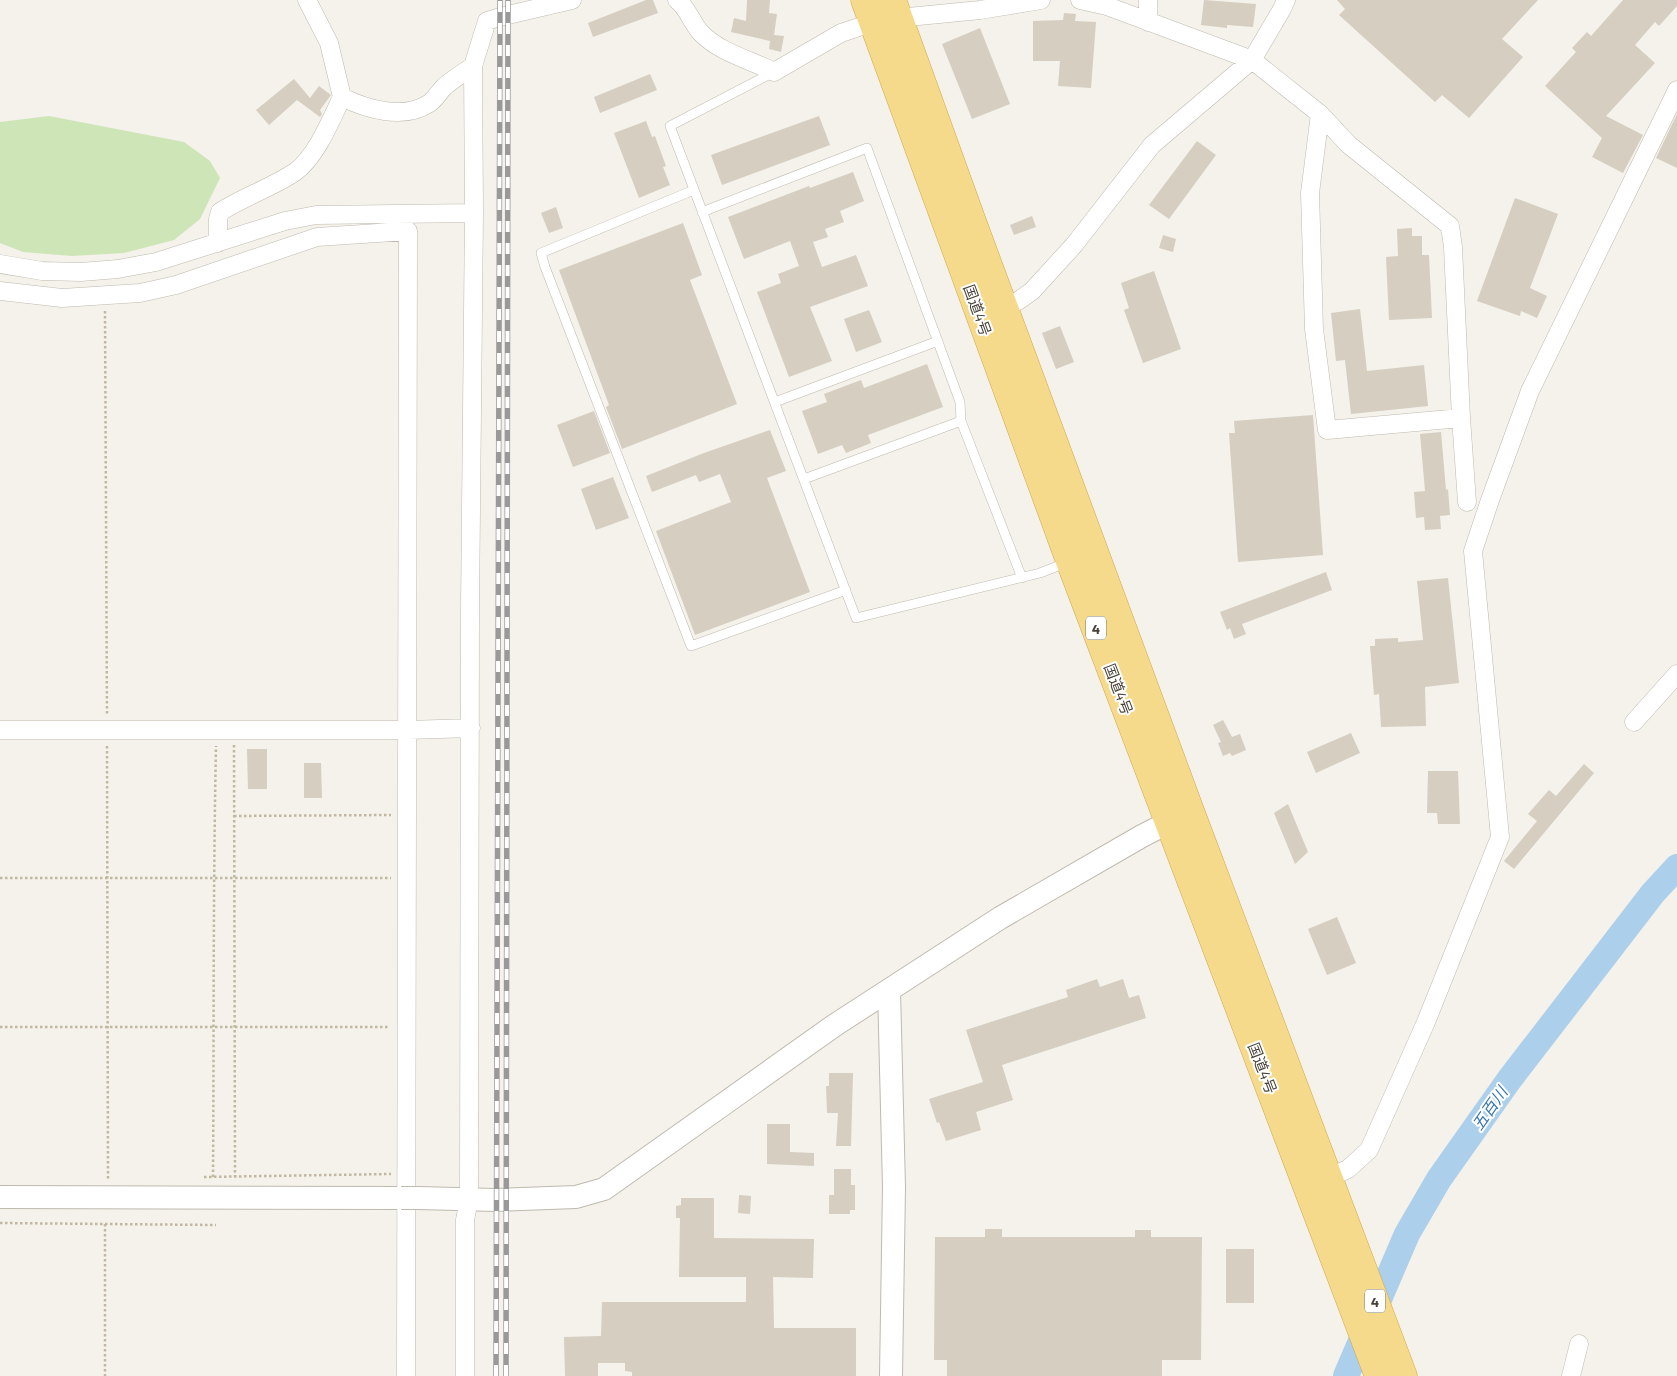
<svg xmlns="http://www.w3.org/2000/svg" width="1677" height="1376" font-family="Barlow,'Noto Sans JP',sans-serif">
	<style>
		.green { fill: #cee5b7 }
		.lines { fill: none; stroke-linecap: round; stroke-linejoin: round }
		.river { stroke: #accfec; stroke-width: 26 }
		.building { fill: #d5cec1 }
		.service-casing { stroke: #bfbaae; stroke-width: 10 }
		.minor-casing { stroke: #bfbaae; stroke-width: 19 }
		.tertiary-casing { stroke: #bfbaae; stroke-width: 24 }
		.trunk-casing { stroke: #d4a746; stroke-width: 29 }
		.path { stroke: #c0b7a0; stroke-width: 2.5; stroke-dasharray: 2.5 2.5; stroke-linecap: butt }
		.service { stroke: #fff; stroke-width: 9 }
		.minor { stroke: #fff; stroke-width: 18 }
		.tertiary { stroke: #fff; stroke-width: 22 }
		.trunk { stroke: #f6da8c; stroke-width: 28 }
		.rail-casing { stroke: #999; stroke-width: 5.5 }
		.rail { stroke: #fff; stroke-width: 4; stroke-dasharray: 11; stroke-linecap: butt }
		.tertiary-bridge-casing { stroke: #bfbaae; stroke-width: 24; stroke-linecap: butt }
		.tertiary-bridge { stroke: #fff; stroke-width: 22 }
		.labels { text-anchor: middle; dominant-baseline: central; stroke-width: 4; stroke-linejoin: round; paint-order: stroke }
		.shield { fill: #fff; stroke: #7f7b74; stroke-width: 1 }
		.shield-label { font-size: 14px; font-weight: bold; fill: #484339 }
		.street-label { font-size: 15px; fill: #484339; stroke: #fff }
		.water-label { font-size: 16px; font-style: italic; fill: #3876ae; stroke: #fff }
	</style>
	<rect width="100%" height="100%" fill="#f4f2eb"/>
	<path class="green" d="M49,116L184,142L210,161L220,178L200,219L174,240L124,253L72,256L23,252L0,243V122Z"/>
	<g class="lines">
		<path class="river" d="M1346,1376L1407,1234L1439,1179L1509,1080L1653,893L1677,867"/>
	</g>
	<path class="building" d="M646,0H653L658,13L593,37L588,23Z
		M747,0H770L769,13L777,14L774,35L784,36L781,52L769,49L770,41L731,32L734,18L746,21Z
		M1204,0L1256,4L1253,27L1227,25V28L1201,25Z
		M1337,0H1538L1502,39L1523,57L1469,118L1442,95L1435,102L1339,15L1345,9Z
		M1623,0H1677V6L1659,26L1655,22L1635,45L1655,63L1606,116L1643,135L1623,173L1592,157L1602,138L1545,86L1576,52L1572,48L1587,32L1591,36Z
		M1064,13L1076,14L1075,21L1096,22L1091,88L1058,86L1060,61H1033V21L1063,20Z
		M980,28L1010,104L972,119L942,44Z
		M650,74L657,90L600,113L594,97Z
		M294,79L310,98L319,86L331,95L320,110L322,114L320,117L297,100L269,125L256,110Z
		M1677,114V168L1656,158Z
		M819,116L830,145L722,185L711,155Z
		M646,121L652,137L655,136L666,166L663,167L670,185L639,198L614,133Z
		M1197,141L1216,155L1169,219L1149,205Z
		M853,172L864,201L840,211L844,222L825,229L828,237L813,242L822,267L856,255L868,286L810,307L832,361L789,377L757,292L781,283L778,274L799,266L790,241L744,259L728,217L809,186L810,188Z
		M1515,198L1558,214L1530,288L1547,296L1537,318L1521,311L1520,316L1477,301Z
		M556,207L563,228L549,233L541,213Z
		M1032,216L1036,227L1014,235L1010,225Z
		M683,223L702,275L690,280L737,404L622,449L606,407L609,405L559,270Z
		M1412,228V236H1422V255H1429L1432,318L1389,320L1386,257L1398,256L1397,229Z
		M1163,235L1176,239L1173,252L1159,248Z
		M1154,271L1181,349L1143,363L1124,310L1129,308L1121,283Z
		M1360,309L1367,371L1424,365L1428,406L1351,414L1345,360L1336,361L1331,313Z
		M869,310L882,342L856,352L844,319Z
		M1060,326L1074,362L1056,369L1042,333Z
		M927,364L943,407L868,435L871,443L846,453L842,445L818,454L802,411L827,402L824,394L861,380L864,388Z
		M594,411L610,453L573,467L557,425Z
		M1313,415L1323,555L1238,562L1229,433H1235L1234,421Z
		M770,430L786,471L767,478L810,592L695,635L656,531L731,502L720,474L699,482L696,475L652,492L646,476L704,453Z
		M1441,432L1446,490L1448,489L1450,515L1440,516L1441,529L1425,530L1424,517L1416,518L1414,492L1425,491L1420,434Z
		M613,477L629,518L596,530L581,489Z
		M1326,572L1332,590L1242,624L1246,634L1234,639L1230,628L1227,630L1220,612Z
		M1448,578L1459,683L1425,687L1426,726L1381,727L1379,694L1374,695L1370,646H1375V639L1398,638V642L1423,640L1417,581Z
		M1223,720L1232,737L1240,734L1246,750L1232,756L1230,753L1223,756L1218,743L1221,742L1213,725Z
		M1351,733L1360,753L1316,773L1307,752Z
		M247,749H267V789H248Z
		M304,763H321L322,798H304Z
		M1584,764L1594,773L1514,869L1504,861L1537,821L1528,814L1549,790L1556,796Z
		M1428,771H1458L1460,824H1438L1437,813H1427Z
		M1288,804L1308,852L1295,864L1274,813Z
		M1337,917L1356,963L1327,975L1308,929Z
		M1097,979L1100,987L1123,979L1129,998L1139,995L1146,1018L1002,1065L1013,1100L976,1112L981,1130L946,1141L939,1122L937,1123L929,1099L983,1082L966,1030L1068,997L1066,990Z
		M829,1073H853L851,1146H836L838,1113H827L826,1086H829Z
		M767,1124H790V1152L814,1153V1166L767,1164Z
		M834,1169H851V1185H855V1210H850V1214H829V1195H834Z
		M739,1195L751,1196L750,1214L738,1213Z
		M681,1198H714V1238L814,1239L813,1278L773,1277L774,1328H856V1376H632V1372L625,1371V1363H598V1376H565L564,1337L601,1336L602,1302H746V1277H679L680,1218H676V1206L681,1205Z
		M985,1229H1002V1237H1135V1230H1151V1237H1202L1201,1360H1162V1376H947V1360H934L935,1237H985Z
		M1226,1249H1254V1303H1226Z"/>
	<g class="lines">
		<defs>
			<path id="service" d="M774,72L670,126L856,618L1040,573L1068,562
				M694,190L541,253L545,267L691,646L846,590
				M702,212L867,148L960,402L961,421L1022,578
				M775,402L938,341
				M804,479L961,421"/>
			<path id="minor" d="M307,0L329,43L342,97C366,109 403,120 428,104C435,100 439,92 444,87C453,79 463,73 473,66L487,21L500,17L572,0
				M677,0C688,8 692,24 702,34C721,53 751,60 774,72L841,33L874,22L898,18L980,10L1041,0
				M1080,0L1107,6L1252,60L1320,114L1349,145L1450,226L1453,247L1461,418L1467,502
				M1148,0V22
				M1320,114L1310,193L1314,329L1327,430L1461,418
				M218,243V219L220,212C243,197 271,188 295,172C316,157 331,120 342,97
				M0,264L42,271L81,272L118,269L156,262L285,221L316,215L474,213
				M0,291L62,298L140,293L176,285L317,237L408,231L406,1376
				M1003,307L1018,301L1032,291L1074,245L1152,145L1252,60L1282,9L1286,0
				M1634,722L1677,674
				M0,730H408L471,728
				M1328,1178L1348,1169L1369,1150L1426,1022L1500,837L1473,551L1490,500L1530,391L1677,90
				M465,1376V1220L469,1199L470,608L474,213L473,66
				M1571,1376L1579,1344"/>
			<path id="tertiary" d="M889,990L894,1187L891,1376
				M0,1197L401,1198
				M418,1198L496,1200L576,1197L604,1189L835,1025L889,990L1000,918L1142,836L1183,815"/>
			<path id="trunk" d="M865,0L1070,561L1379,1376
				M892,0L971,219L1190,811L1403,1376"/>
		</defs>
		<use href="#service" class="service-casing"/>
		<use href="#minor" class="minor-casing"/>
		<use href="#tertiary" class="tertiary-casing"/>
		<use href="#trunk" class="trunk-casing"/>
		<path class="path" d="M105,311L107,715
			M234,745L235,1177
			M107,746L108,1179
			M234,816L391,815
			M0,878H391
			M0,1027H390
			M204,1177L391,1174
			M213,1177C214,1034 213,890 216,746
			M0,1223L105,1224V1376
			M105,1224L216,1225"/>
		<use href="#service" class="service"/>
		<use href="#minor" class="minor"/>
		<use href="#tertiary" class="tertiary"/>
		<use href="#trunk" class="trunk"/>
		<defs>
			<path id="rail" d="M496,1376L500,0
				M506,1376L508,0"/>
		</defs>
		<use href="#rail" class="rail-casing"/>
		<use href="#rail" class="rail"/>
		<defs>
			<path id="tertiary-bridge" d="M401,1198H418"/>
		</defs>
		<use href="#tertiary-bridge" class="tertiary-bridge-casing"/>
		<use href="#tertiary-bridge" class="tertiary-bridge"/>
	</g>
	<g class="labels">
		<g class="shield">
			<rect x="1086" y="616.5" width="20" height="23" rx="4"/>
			<rect x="1365" y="1289.5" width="20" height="23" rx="4"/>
		</g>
		<g class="shield-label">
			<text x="1096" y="628">4</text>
			<text x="1375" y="1301">4</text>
		</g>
		<g class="street-label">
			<text transform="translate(978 310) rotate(70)">国道4号</text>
			<text transform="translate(1119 689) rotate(69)">国道4号</text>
			<text transform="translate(1263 1068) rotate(69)">国道4号</text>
		</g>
		<g class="water-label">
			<text transform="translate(1489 1108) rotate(-55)">五百川</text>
		</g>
	</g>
</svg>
